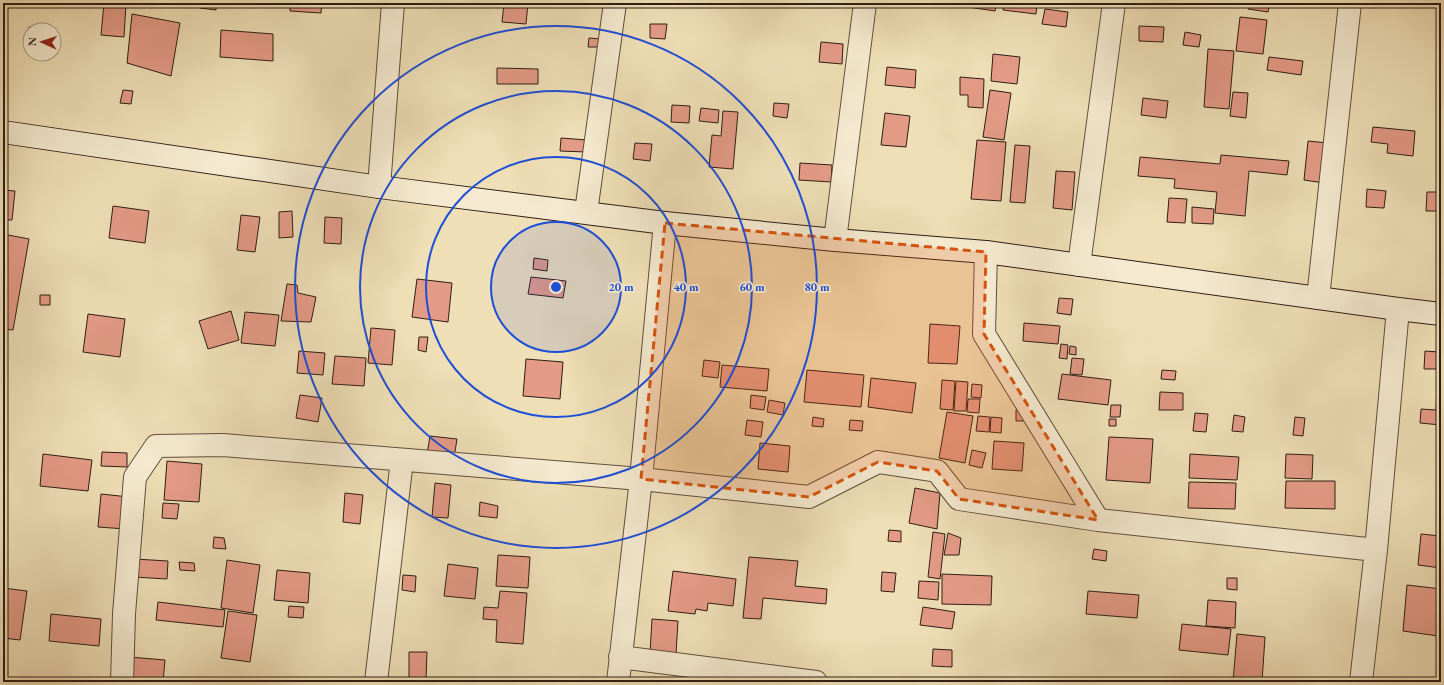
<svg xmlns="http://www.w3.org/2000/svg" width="1444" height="685" font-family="'EB Garamond',serif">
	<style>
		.building { fill: #e49b86; stroke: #2e1d15 }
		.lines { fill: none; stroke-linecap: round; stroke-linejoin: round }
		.street-casing { stroke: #5e4e3d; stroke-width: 24 }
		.secondary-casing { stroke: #2e1d15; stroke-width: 24 }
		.street { stroke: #f5ead0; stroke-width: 22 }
		.secondary { stroke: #f5ead0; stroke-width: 22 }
		.marked { fill: #d5530d; fill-opacity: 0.2; stroke: #d5530d; stroke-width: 3; stroke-dasharray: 8 5; stroke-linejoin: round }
		.ring { fill: none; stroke: #1d4ed8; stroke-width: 2 }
		.centre { fill: #1d4ed8; stroke: #f5ead0; stroke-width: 2 }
		.ring-label { font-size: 12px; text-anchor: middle; font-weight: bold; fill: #1d4ed8; stroke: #f5ead0; stroke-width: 3.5; stroke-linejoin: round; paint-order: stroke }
	</style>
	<rect width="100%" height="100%" fill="#efdfb6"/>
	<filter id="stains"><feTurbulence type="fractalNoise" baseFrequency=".005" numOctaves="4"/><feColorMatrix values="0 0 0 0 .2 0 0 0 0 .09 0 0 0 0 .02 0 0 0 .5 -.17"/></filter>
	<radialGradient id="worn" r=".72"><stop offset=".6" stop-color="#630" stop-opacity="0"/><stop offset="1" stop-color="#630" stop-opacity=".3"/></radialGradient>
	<path class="building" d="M104,3H126L124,37L101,35Z
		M200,3H216V10L200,8Z
		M290,3H322L321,13L290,11Z
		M504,3H528L526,24L502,22Z
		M969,3H997L995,11L968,7Z
		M1003,3H1058V8L1037,5L1036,14L1003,10Z
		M1249,3H1270L1268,12L1248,9Z
		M1045,9L1068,12L1066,27L1042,24Z
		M132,14L180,23L171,76L127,63Z
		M1240,17L1267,20L1263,54L1236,51Z
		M650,24H667L665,39L650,38Z
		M1139,26L1164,27L1163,42L1139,41Z
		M29,27L48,29V30H30V52H26Z
		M221,30L273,34V61L220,57Z
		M1185,32L1201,35L1199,47L1183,45Z
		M589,38L601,39L600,47H588Z
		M821,42L843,44L842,64L819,62Z
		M1208,49L1234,51L1229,109L1204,107Z
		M993,54L1020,57L1017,84L991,81Z
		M1269,57L1303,61L1301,75L1267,70Z
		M887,67L916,70L915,88L885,85Z
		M497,68L538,69V84H497Z
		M960,77L984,79L983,108L968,107V95H960Z
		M123,90L133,91L131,104L120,103Z
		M990,90L1011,93L1004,140L983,137Z
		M1233,92L1248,93L1246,118L1230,116Z
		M1143,98L1168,101L1166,118L1141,115Z
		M774,103L789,104L787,118L773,116Z
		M672,105L690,106L689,123L671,122Z
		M701,108L719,110L718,123L699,121Z
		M723,111L738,112L733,169L709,167L712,135L721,136Z
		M885,113L910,116L906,147L881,145Z
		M1373,127L1415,131L1413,156L1387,153L1388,144L1371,142Z
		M561,138L587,140L586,152L560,151Z
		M977,140L1006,142L1001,201L971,199Z
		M1308,141L1328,143L1324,183L1304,180Z
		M635,143L652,144L650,161L633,159Z
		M1015,145L1030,146L1025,203L1010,202Z
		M1221,155L1289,161L1287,175L1249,171L1245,216L1215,213L1217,192L1174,188L1175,179L1138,176L1140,157L1220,164Z
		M800,163L832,165L831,182L799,180Z
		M1056,171L1075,172L1072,210L1053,208Z
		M1367,189L1386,191L1384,208L1366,207Z
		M3,190L15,191L12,220H3Z
		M1427,192H1441V211H1426Z
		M1169,198L1187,199L1185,223L1167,222Z
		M113,206L149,211L145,243L109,238Z
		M1192,207L1214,209L1213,224L1192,223Z
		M292,211L293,237L279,238V212Z
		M241,215L260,217L255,252L237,250Z
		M325,217L342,218L341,244L324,243Z
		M3,234L29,239L13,330L3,329Z
		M534,258L548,260L547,271L533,269Z
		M531,277L566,281L563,298L528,294Z
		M417,279L452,283L448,322L412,317Z
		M287,284L297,285L298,293L316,297L311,322L281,321Z
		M40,295H50V305H40Z
		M1059,298L1073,299L1071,315L1057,313Z
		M231,311L239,340L208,349L199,321Z
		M245,312L279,315L275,346L241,343Z
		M88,314L125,319L120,357L83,352Z
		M1024,323L1060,326L1058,344L1023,341Z
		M930,324L960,326L957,364L928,363Z
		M371,328L395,330L392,365L368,363Z
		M419,337H428L426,352L418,350Z
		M1061,344L1068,345L1067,359L1059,358Z
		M1070,346L1076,347V355L1069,354Z
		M299,351L325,353L323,375L297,373Z
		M1425,351L1439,352L1438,369H1424Z
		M335,356L366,358L364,386L332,384Z
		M1072,358L1084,359L1082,375L1070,374Z
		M526,359L563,362L560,399L523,396Z
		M704,360L720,362L718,378L702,376Z
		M722,365L769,369L767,391L720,387Z
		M807,370L864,375L861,407L804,402Z
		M1162,370L1176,371L1175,380L1161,379Z
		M1062,374L1111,380L1108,405L1058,399Z
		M871,378L916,383L912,413L868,407Z
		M942,380L955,381L953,410L940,409Z
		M956,381L968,382L966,411H954Z
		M972,384L982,385L981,398L971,397Z
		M1437,391H1441V425L1420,423L1421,409L1436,410Z
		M1160,392L1183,393V410H1159Z
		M300,395L322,398L318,422L296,418Z
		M751,395L766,397L764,410L750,408Z
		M968,399H980L979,413L967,412Z
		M769,400L785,403L783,415L767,412Z
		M1111,405H1121L1120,417H1110Z
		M1016,410L1026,411V421H1016Z
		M947,412L973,416L965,463L939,458Z
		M1195,413L1208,414L1206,432L1193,431Z
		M1234,415L1245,417L1243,432L1232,431Z
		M978,416L990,417L989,432L976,431Z
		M813,417L824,419L823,427L812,426Z
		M991,417L1002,418L1001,433L990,432Z
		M1295,417L1305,418L1303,436L1293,435Z
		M1109,419H1116V426H1109Z
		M747,420L763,422L761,437L745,435Z
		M850,420L863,421L862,431L849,430Z
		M430,436L457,439L454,458L427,454Z
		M1109,437L1153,439L1150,483L1106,480Z
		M994,441L1024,443L1022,471L992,469Z
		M760,443L790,446L788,472L758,469Z
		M972,450L986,453L982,468L969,465Z
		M102,452L127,453V467L101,466Z
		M1438,452H1441V480H1438Z
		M43,454L92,460L88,491L40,486Z
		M1190,454L1239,457L1237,480L1189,478Z
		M1286,454L1313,455L1312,479L1285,478Z
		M167,461L202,464L199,502L164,500Z
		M1286,481H1335V509L1285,508Z
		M1189,482L1236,483L1235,509L1188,508Z
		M435,483L451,485L448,518L432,517Z
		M915,488L940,493L937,529L909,523Z
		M345,493L363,495L360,524L343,522Z
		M101,494L129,497L126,529L98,527Z
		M480,502L498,506L497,518L479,516Z
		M163,503L179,504L177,519L162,518Z
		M889,530L901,531V542L888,541Z
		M933,532L945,534L940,579L928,577Z
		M948,533L961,538L959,555H944Z
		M1421,534L1441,536V568L1418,565Z
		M214,537L224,538L226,549L213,548Z
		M1094,549L1107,551L1106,561L1092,559Z
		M498,555L530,557L528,588L496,586Z
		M749,557L798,561L795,586L827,589L826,604L763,598L761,619L743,618Z
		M135,559L168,561L167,579L134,577Z
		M227,560L260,565L253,613L221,608Z
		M179,562L194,563L195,571L180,570Z
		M448,564L478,568L475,599L444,596Z
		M277,570L310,573L308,603L274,600Z
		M673,571L736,579L733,606L708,603L707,611L696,609L695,614L668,611Z
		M882,572L896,573L894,592L881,591Z
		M942,574L992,576L991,605L942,604Z
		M403,575L416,576L415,592L402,590Z
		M1227,578H1237V590L1227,589Z
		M919,581L939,582L938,600L918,598Z
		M1407,585L1441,589L1438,636L1403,631Z
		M3,588L27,591L20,640L3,638Z
		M500,591L527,593L523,644L496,642L497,620L483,619L484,607L498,608Z
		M1088,591L1139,595L1137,618L1086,614Z
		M1208,600L1236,602L1235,628L1206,626Z
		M158,602L225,610L223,627L156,620Z
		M289,606L304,607L303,618L288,617Z
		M923,607L955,612L952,629L920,625Z
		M228,611L257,615L250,662L221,658Z
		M51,614L101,619L99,646L49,641Z
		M652,619L678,621L676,654L650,653Z
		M1182,624L1231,629L1228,655L1179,650Z
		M1237,634L1265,637L1262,682H1233Z
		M933,649L952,650V667L932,666Z
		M409,652H427L426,680H409Z
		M129,657L165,660L163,682H126Z"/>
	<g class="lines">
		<defs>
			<path id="street" d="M379,187L393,3
				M586,212L615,3
				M835,240L865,3
				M986,252L984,334L1098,520L1376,550
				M1079,265L1114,3
				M1318,298L1350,3
				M620,657L816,682
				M122,682L124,614L135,477L156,446L223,445L641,479L809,497L878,462L937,471L959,499L1098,520
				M376,682L402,460
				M618,682L641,479L665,223
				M1361,682L1376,550L1398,309"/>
			<path id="secondary" d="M3,132L379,187L665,223L835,240L986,252L1398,309L1441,314"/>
		</defs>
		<use href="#street" class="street-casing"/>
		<use href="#secondary" class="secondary-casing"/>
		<use href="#street" class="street"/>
		<use href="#secondary" class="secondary"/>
	</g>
	<path class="marked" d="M665,223L986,252L984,334L1098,520L959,499L937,471L878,462L809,497L641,479Z"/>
	<circle cx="556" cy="287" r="65" fill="#1d4ed8" fill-opacity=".12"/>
	<g class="ring">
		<circle cx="556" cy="287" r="65"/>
		<circle cx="556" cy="287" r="130"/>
		<circle cx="556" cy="287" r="196"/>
		<circle cx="556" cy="287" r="261"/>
	</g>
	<circle cx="556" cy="287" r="6" class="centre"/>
	<g class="ring-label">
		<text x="621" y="291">20 m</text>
		<text x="686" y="291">40 m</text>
		<text x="752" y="291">60 m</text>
		<text x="817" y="291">80 m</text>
	</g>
	<rect width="1444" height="685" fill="none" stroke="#efdfb6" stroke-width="16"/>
	<rect x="4" y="4" width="1436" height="677" fill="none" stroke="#2e1d15" stroke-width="2"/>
	<rect x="8" y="8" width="1428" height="669" fill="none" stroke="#2e1d15"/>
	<g transform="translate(42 42) rotate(273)"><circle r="19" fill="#f5ead0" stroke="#a59885"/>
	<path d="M0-3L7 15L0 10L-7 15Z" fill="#8f2418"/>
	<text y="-6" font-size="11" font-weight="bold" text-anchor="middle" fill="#2e1d15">N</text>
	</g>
	<rect width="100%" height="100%" filter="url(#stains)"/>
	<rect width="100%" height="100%" fill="url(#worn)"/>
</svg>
